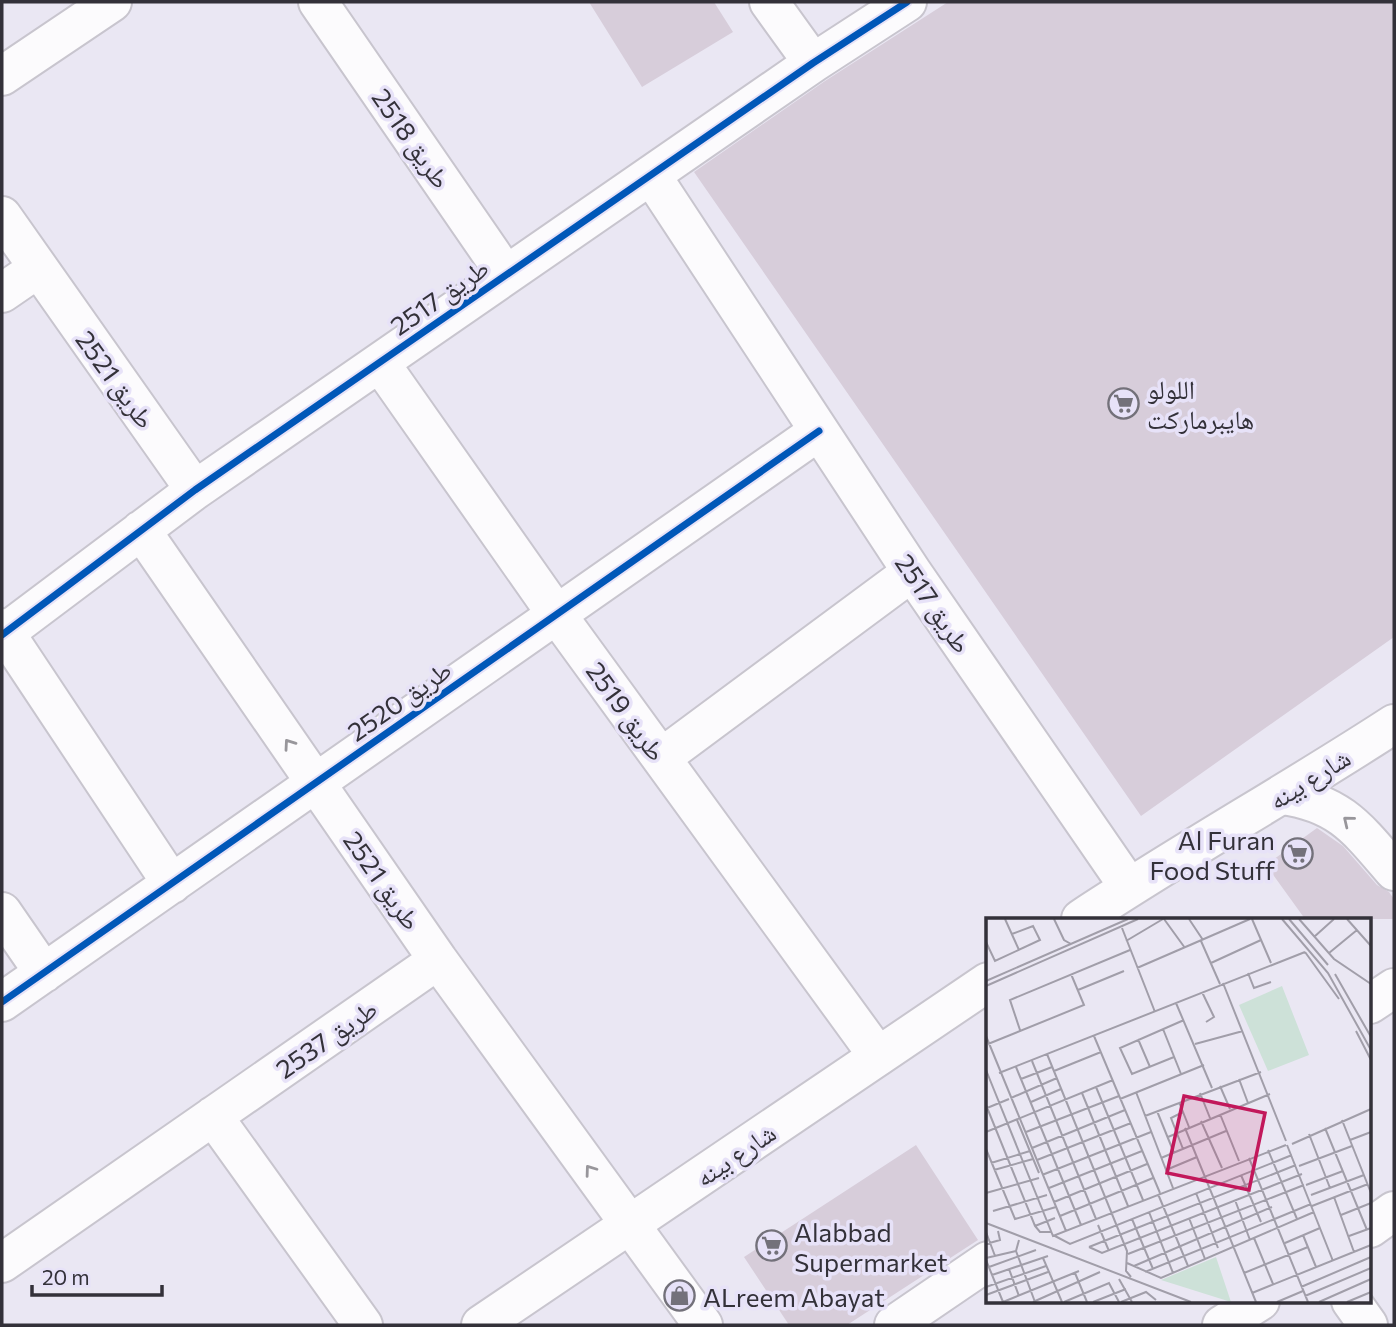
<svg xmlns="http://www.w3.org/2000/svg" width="1396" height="1327" font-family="Commissioner,'Noto Naskh Arabic',sans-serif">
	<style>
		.building { fill: #d7cdda }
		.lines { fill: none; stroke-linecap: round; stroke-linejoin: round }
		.minor-casing { stroke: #c8c5ce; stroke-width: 42 }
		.tertiary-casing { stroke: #c8c5ce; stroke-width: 42 }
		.minor { stroke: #fcfbfd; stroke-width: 38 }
		.tertiary { stroke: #fcfbfd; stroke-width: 38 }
		.cycleway-casing { stroke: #e7e2f8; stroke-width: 11 }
		.cycleway { stroke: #0057b8; stroke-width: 7 }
		.oneway { stroke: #98969b }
		.labels { text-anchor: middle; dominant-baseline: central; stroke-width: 7; stroke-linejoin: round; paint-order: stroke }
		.street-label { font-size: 26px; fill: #333139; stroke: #e7e2f8 }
		.poi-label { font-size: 26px; fill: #333139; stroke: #e7e2f8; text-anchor: start }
		.inset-road { fill: none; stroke: #a19ea9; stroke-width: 2 }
		.view { fill: #c2185b; fill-opacity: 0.15; stroke: #c2185b; stroke-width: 3.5 }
		.inset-edge { fill: none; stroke: #333139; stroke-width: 3.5 }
	</style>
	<rect width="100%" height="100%" fill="#eae7f3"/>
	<path class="building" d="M589,2H714L733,32L642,87Z
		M948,2H1394V637L1141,816L694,172L825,81Z
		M1317,828L1343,846L1377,885L1389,892L1394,899V919H1305L1266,865Z
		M916,1145L978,1240L847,1325H789L744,1257Z"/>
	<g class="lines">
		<defs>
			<path id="minor" d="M318,2L506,275
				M769,2L813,63
				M2,76L112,2
				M651,175L912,572L1129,887
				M2,216L195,490
				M2,293L37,269
				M380,363L557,615L878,1056
				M141,530L438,960L703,1325
				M2,628L172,884
				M2,635L195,490L813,63L907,2
				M661,758L912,572
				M1282,795C1340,803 1358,829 1394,871
				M2,912L44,973
				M2,1002L819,431
				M1370,1004L1394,988
				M213,1116L363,1325
				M1370,1228L1394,1211
				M2,1263L438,960
				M1351,1301L1368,1325
				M894,1325L988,1261
				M1222,1325L1260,1301"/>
			<path id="tertiary" d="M1081,919C1184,851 1291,791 1394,724
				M481,1325L988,982"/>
		</defs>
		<use href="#minor" class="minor-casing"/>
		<use href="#tertiary" class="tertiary-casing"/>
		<use href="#minor" class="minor"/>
		<use href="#tertiary" class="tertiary"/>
		<defs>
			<path id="cycleway" d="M2,635L195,490L813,63L907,2
				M2,1002L819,431"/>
		</defs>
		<use href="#cycleway" class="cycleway-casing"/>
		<use href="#cycleway" class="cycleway"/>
	</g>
	<defs><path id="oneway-chevron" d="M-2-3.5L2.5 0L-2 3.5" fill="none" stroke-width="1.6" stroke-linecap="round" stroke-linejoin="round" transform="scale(1.75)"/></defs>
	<g class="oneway">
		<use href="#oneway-chevron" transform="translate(289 744) rotate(-125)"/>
		<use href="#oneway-chevron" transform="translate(1348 821) rotate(-141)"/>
		<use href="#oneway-chevron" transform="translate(590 1170) rotate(-126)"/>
	</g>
	<defs>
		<symbol id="supermarket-ring" viewBox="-11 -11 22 22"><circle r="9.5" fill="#e7e2f8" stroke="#73717a" stroke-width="1.5"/><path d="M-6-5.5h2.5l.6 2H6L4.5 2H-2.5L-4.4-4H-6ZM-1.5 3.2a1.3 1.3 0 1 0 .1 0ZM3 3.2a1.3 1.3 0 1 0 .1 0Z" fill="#73717a"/></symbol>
		<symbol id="shop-ring" viewBox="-11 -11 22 22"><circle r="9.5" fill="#e7e2f8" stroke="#73717a" stroke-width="1.5"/><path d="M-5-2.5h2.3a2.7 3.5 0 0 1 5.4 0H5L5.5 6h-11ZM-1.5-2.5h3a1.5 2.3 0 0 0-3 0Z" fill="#73717a"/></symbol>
	</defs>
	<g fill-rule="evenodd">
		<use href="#supermarket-ring" x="1106" y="386" width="35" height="35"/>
		<use href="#supermarket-ring" x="1280" y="836" width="35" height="35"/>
		<use href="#supermarket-ring" x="754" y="1228" width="35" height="35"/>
		<use href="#shop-ring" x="662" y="1278" width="35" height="35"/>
	</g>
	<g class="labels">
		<g class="street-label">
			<text transform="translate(412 138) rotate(55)">طريق 2518</text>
			<text transform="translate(439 296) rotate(-35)">طريق 2517</text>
			<text transform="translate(116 379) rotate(54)">طريق 2521</text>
			<text transform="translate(934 603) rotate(56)">طريق 2517</text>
			<text transform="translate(399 700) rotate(-35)">طريق 2520</text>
			<text transform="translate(627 711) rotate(54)">طريق 2519</text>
			<text transform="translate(1309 778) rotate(-32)">شارع بينه</text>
			<text transform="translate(383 880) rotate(55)">طريق 2521</text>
			<text transform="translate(326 1038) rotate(-35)">طريق 2537</text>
			<text transform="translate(735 1154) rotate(-34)">شارع بينه</text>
		</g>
		<g class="poi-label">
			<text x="1147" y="388">اللولو<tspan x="1147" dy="30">هايبرماركت</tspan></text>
			<text x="1275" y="839" text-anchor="end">Al Furan<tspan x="1275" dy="30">Food Stuff</tspan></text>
			<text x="794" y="1231">Alabbad<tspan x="794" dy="30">Supermarket</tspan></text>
			<text x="703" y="1296">ALreem Abayat</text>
		</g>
	</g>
	<g transform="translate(986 918)">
		<rect width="385" height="385" fill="#eae7f3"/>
		<path d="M296,68L323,137L282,153L253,87ZM230,339L245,384L175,362Z" fill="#cde1d8"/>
		<path class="inset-road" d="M19,1L33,32M68,1L78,22L85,26M178,1L199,30M203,1L217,22M266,1L285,45M296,1L342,55L385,132M303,1L342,47M313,1L348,41L385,66M361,1L385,28M136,10L169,94M328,19L348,1M140,23L177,1M215,23L234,66M0,24L9,43L54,22L47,8L26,16M319,34L353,81M343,35L371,12M225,45L275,22M151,50L264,1M262,55L268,70L285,64M349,56L385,119M0,63L142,1M237,65L300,223M0,68L152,1M92,72L138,53M216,74L228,99L220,104M190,85L226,170M177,111L195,156M34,112L24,82L144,32M370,113L385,142M0,118L80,313M108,118L174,275M152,121L164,149M2,126L98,87L85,56M209,126L257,113M61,136L141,333L140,353L145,359M188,139L146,156L134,130L198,102M46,143L110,301M30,149L95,307M0,152L67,318L300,227M68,153L115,134M13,155L319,34M35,161L66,149M253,161L262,185M234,168L244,191M110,169L157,282M150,174L187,270M96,175L142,288M214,175L224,200M25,180L71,160M134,181L218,147M45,184L75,171M193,184L203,209M0,187L49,308L54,314H65M1,190L23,181M171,193L188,235M197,194L185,200L197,231M234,196L253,243M159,198L275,154M31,202L53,255M356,202L385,275M215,203L236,250M199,210L270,384M339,210L381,312M0,214L127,162M40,214L133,178M323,216L344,270M182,219L284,176M364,222L385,214M306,226L385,191M301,227L347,343M46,230L139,192M0,231L29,301L70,289M282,232L311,301M175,240L240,213M263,240L322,384M51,242L145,205M5,245L44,233M313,248L366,228M8,252L47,241M180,252L211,239M56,257L165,214M255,257L275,304M320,267L357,253M63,270L156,233M0,275L53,260M210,275L232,330M172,276L202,348M325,277L378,257M348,279L368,334M249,282L264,322M68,284L161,246M326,288L382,266M7,293L61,277M163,294L187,355M355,297L385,285M74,298L167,260M203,300L219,341M146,301L167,351M0,305L205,384M112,307L123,333M49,308L69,300M0,314L9,338M317,317L330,349M69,318L84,326L306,237M363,318L385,310M268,320L287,366M33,322L30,333L49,384M299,325L334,310M0,326L14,322L12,313M103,329L116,335L316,256M103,329L310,247M142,336L318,267M0,340L30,333M57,340L76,384M0,342L17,384M141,345L175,360L328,294M148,348L286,289M3,349L50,332M23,351L33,378M159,354L325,286M89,355L101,384M258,355L322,329M6,357L62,338M133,361L146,384M0,369L60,348M315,369L385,339M266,375L385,327M0,377L62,354M319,378L385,350M17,384L93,353M47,384L114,354M78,384L123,365L133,384M107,384L140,371M135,384L160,374L170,382M291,384L317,373M333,384L385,361M361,384L385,374"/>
		<path class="view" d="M198,178L279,195L263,272L181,255Z"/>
		<rect width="385" height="385" class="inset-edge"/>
	</g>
	<rect width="1396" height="1327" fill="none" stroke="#333139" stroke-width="7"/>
	<path d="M32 1285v10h130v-10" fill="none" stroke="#333139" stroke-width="3.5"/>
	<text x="42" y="1285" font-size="21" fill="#333139" stroke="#e7e2f8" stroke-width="5" paint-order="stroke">20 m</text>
</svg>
